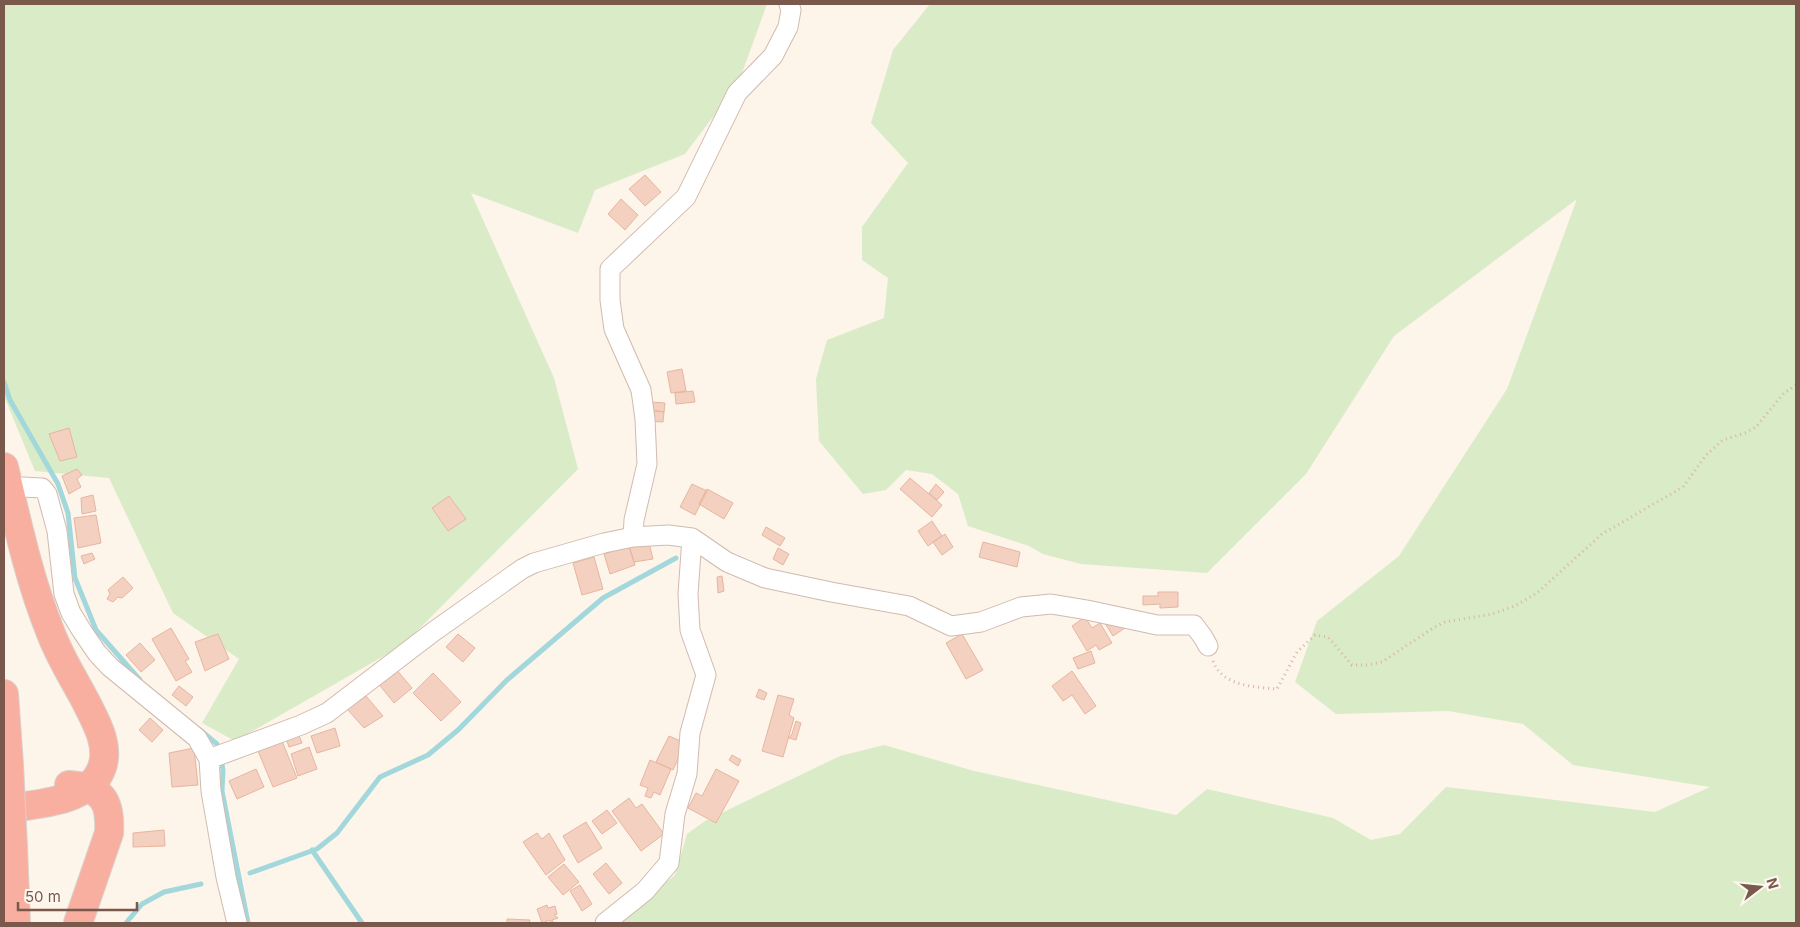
<svg xmlns="http://www.w3.org/2000/svg" width="1800" height="927" font-family="Inter,sans-serif">
	<style>
		.green { fill: #d9ecc7 }
		.lines { fill: none; stroke-linecap: round; stroke-linejoin: round }
		.stream { stroke: #a2d7db; stroke-width: 5 }
		.building { fill: #f4d0c0; stroke: #e7b5a0 }
		.minor-casing { stroke: #d1baae; stroke-width: 21 }
		.motorway-casing { stroke: #dad0cd; stroke-width: 30 }
		.path { stroke: #dab3a2; stroke-width: 3; stroke-dasharray: 1 4; stroke-linecap: butt }
		.minor { stroke: #fff; stroke-width: 19 }
		.motorway { stroke: #f9af9f; stroke-width: 28 }
		.motorway-bridge-casing { stroke: #dad0cd; stroke-width: 30; stroke-linecap: butt }
		.motorway-bridge { stroke: #f9af9f; stroke-width: 28 }
	</style>
	<rect width="100%" height="100%" fill="#fdf4ea"/>
	<path class="green" d="M4,4H767L738,84L685,154L595,190L578,233L471,193L554,378L578,469L403,645L235,741L202,723L239,659L173,613L109,478L35,471L4,396Z
		M930,4H1796V923H616L675,875L687,834L705,821L840,756L884,745L974,771L1176,815L1207,789L1333,818L1371,840L1400,834L1446,787L1655,812L1710,787L1573,765L1523,724L1448,711L1336,714L1295,682L1317,621L1399,556L1507,389L1577,199L1394,336L1306,474L1207,573L1081,564L1043,554L1029,546L968,526L958,494L932,474L906,470L886,490L863,494L819,441L816,379L827,340L884,318L888,278L862,260V227L908,163L871,123L893,50Z"/>
	<g class="lines">
		<path class="stream" d="M4,382L10,400L58,484L68,513L75,578L96,630L140,680
			M200,730L217,744L219,751
			M221,759L223,770L222,791L248,923
			M312,850L362,923
			M250,873L317,849L337,833L380,777L428,755L458,730L507,680L603,598L676,558
			M126,923L142,904L164,892L201,884"/>
	</g>
	<path class="building" d="M645,175L661,192L645,206L629,189Z
		M621,199L638,215L625,230L608,214Z
		M682,369L686,391L671,393L667,372Z
		M693,391L695,402L676,404L675,393Z
		M651,402L665,403L664,412L650,410Z
		M650,410L664,412L663,422L648,421Z
		M69,428L77,457L60,461L49,434Z
		M77,469L82,475L77,479L81,487L69,494L62,476Z
		M910,478L942,505L932,517L900,489Z
		M692,484L707,491L695,515L680,507Z
		M936,484L944,492L937,500L929,493Z
		M707,489L733,503L724,519L699,504Z
		M93,495L96,511L82,514L81,498Z
		M449,496L466,519L448,531L432,508Z
		M96,515L101,543L78,548L74,518Z
		M932,521L942,536L928,546L918,531Z
		M766,527L785,538L780,546L762,535Z
		M945,534L953,547L942,555L933,542Z
		M983,542L1020,552L1017,567L979,557Z
		M649,543L653,559L634,562L629,546Z
		M629,546L635,565L610,574L604,554Z
		M778,548L789,554L783,565L773,559Z
		M92,553L95,559L84,564L81,556Z
		M594,557L603,589L582,595L573,563Z
		M722,576L724,591L718,593L717,577Z
		M123,577L133,588L122,598L118,597L113,602L107,599L110,594L108,590Z
		M1158,592H1178V607L1160,608V604L1143,605V596H1158Z
		M1116,612L1125,628L1113,636L1103,620Z
		M1085,617L1092,628L1100,623L1112,643L1099,650L1096,645L1087,651L1072,626Z
		M171,628L189,659L185,661L192,672L176,681L152,639Z
		M218,634L229,659L205,671L195,642Z
		M458,634L475,648L463,662L446,647Z
		M962,634L983,670L966,679L946,643Z
		M140,643L155,660L141,672L126,655Z
		M1091,651L1095,663L1078,669L1073,658Z
		M395,668L412,688L394,703L377,682Z
		M1072,671L1096,706L1085,714L1072,695L1063,701L1052,686Z
		M433,673L461,702L441,721L413,693Z
		M179,686L193,697L186,706L172,695Z
		M759,689L767,693L764,700L756,697Z
		M778,695L794,699L789,715L794,718L783,757L762,751Z
		M366,696L383,716L364,728L347,709Z
		M150,718L163,730L152,742L139,730Z
		M796,721L801,723L796,740L789,738L792,734Z
		M335,728L340,746L317,753L311,736Z
		M297,731L302,743L289,747L285,735Z
		M669,736L685,743L673,770L656,762Z
		M282,741L297,778L273,787L258,751Z
		M309,747L317,769L298,776L291,754Z
		M194,748L198,785L172,787L169,753Z
		M732,755L741,760L738,766L729,760Z
		M650,760L671,769L660,795L654,792L651,798L645,796L648,788L640,785Z
		M256,769L264,787L237,799L229,781Z
		M716,769L739,781L716,823L688,808L696,793L702,796Z
		M629,798L636,808L642,804L664,834L641,851L612,811Z
		M607,810L617,823L602,834L592,821Z
		M586,822L602,848L578,863L563,836Z
		M164,830L165,846L133,847V833Z
		M537,833L542,839L549,833L565,860L546,875L523,842Z
		M606,863L622,883L609,894L593,874Z
		M564,864L579,882L563,895L548,877Z
		M580,885L592,904L582,911L570,891Z
		M547,905L548,908L555,906L557,914L554,915L558,918L552,920L553,922L551,923L550,920L542,923L537,909Z
		M507,919L530,920L529,923H507Z"/>
	<g class="lines">
		<defs>
			<path id="minor" d="M22,487L42,488L47,494L57,531L64,594L71,613L82,631L97,653L110,667L197,738L209,759L211,791L226,877L237,923
				M633,537L634,520L647,464L645,419L641,390L614,329L610,300V269L686,197L737,93L773,56L788,27L791,10L789,4
				M209,759L301,725L327,713L433,632L522,569L534,563L604,543L633,537L668,535L692,538L727,562L765,578L831,592L909,606L951,626L981,622L1021,607L1051,604L1087,610L1157,625H1194L1203,637L1208,646
				M605,923L645,891L669,863L675,814L687,774L690,733L706,675L690,630L688,594L692,538"/>
			<path id="motorway" d="M4,467C17,522 29,579 50,631C59,656 74,679 86,702C96,722 111,747 101,770C87,803 34,804 4,809
				M4,694L9,765
				M69,785C102,787 111,801 109,833L78,923
				M13,847L16,923"/>
		</defs>
		<use href="#minor" class="minor-casing"/>
		<use href="#motorway" class="motorway-casing"/>
		<path class="path" d="M1213,661C1222,686 1254,687 1277,689L1297,652L1315,635L1328,637L1352,665H1367L1382,662L1433,628L1445,622L1492,614L1515,606L1537,593L1602,534L1683,487L1706,455L1723,440L1745,433L1756,427L1784,393L1796,385"/>
		<use href="#minor" class="minor"/>
		<use href="#motorway" class="motorway"/>
		<defs>
			<path id="motorway-bridge" d="M9,765L13,847"/>
		</defs>
		<use href="#motorway-bridge" class="motorway-bridge-casing"/>
		<use href="#motorway-bridge" class="motorway-bridge"/>
	</g>
	<rect width="1800" height="927" fill="none" stroke="#7a584b" stroke-width="10"/>
	<g transform="translate(1760 887) rotate(74)" stroke="#fff8f1" stroke-width="4" paint-order="stroke">
	<path d="M0-4L9 19L0 12L-9 19Z" fill="#7a584b"/>
	<text y="-8" font-size="14" font-weight="bold" text-anchor="middle" fill="#7a584b">N</text>
	</g>
	<path d="M18 902v8h119v-8" fill="none" stroke="#7a584b" stroke-width="2.5"/>
	<text x="25" y="902" font-size="15" fill="#7a584b" stroke="#fff8f1" stroke-width="4" paint-order="stroke">50 m</text>
</svg>
